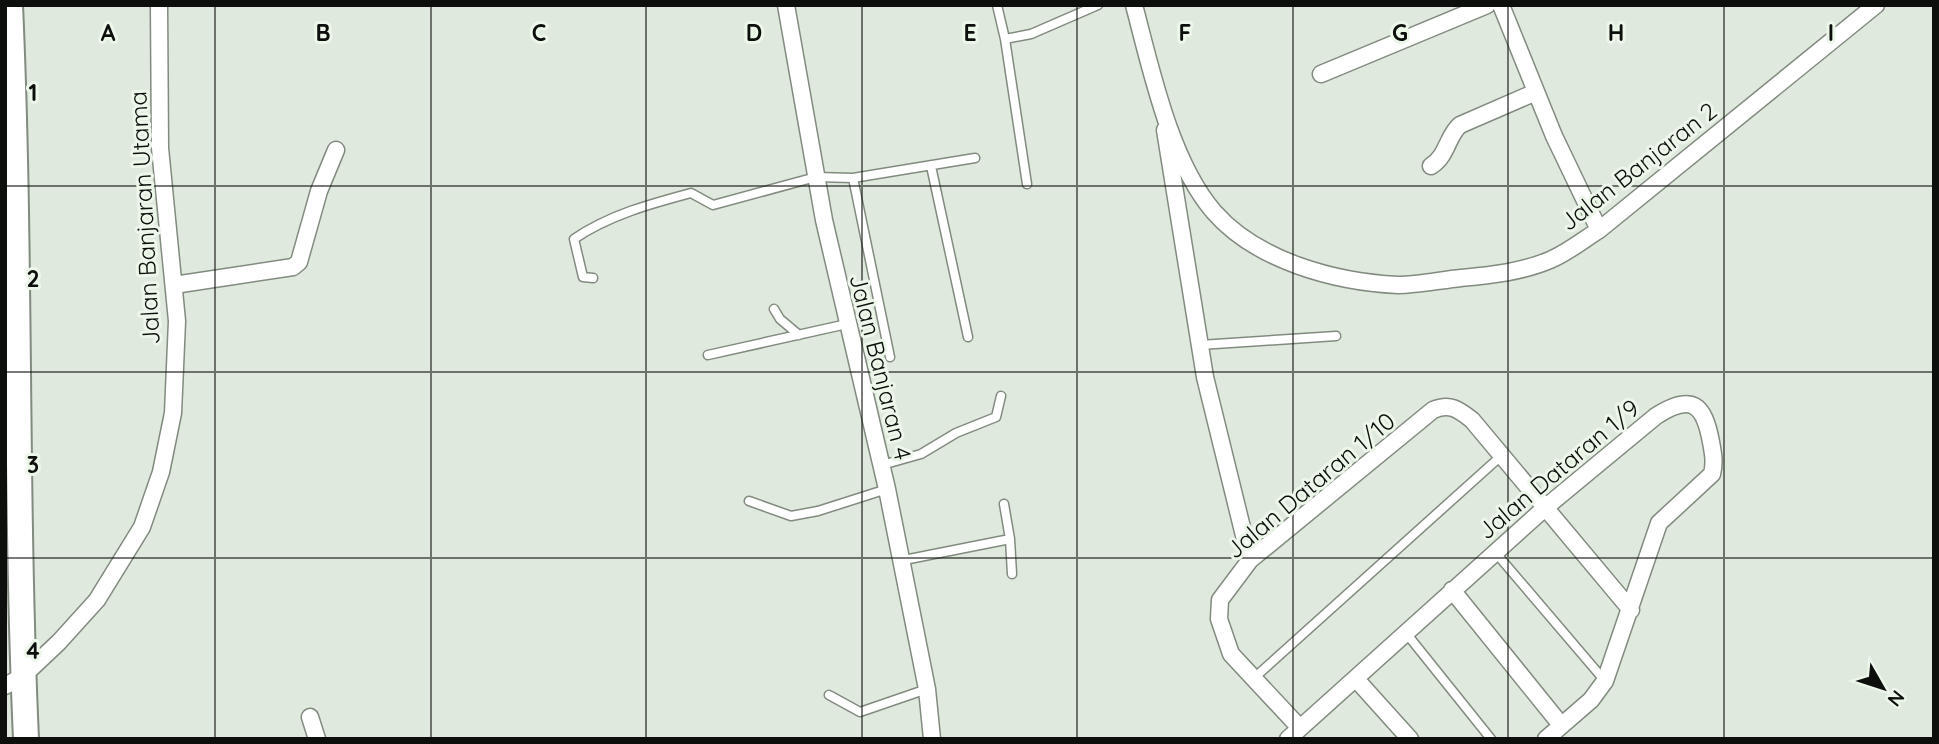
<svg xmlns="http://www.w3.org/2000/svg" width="1939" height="744" font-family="Quicksand,sans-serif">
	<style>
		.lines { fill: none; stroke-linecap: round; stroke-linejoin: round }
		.service-casing { stroke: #828b7f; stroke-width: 11 }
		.minor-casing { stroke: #828b7f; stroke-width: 19 }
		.primary-casing { stroke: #828b7f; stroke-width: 28 }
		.service { stroke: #fff; stroke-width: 8 }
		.minor { stroke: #fff; stroke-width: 16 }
		.primary { stroke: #fff; stroke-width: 24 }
		.grid { fill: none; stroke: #0c0f0b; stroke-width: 2; stroke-opacity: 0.55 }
		.labels { text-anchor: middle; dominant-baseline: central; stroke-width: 6; stroke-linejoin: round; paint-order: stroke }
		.street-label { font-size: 24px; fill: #0c0f0b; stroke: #ecf7ea }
		.grid-label { font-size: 23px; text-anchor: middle; font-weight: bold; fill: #0c0f0b; stroke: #ecf7ea; stroke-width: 6; stroke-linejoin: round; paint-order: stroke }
	</style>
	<rect width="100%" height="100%" fill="#dfe9dd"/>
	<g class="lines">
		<defs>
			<path id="service" d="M997,5L1005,39L1031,34L1098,5
				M1005,39L1027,184
				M931,166L968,337
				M853,178L890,357
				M593,278L583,277L574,239C609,215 650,204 691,193L713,205L816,177L853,178L975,158
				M774,309L780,319L799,335
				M1200,345L1336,336
				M708,355L847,324
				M882,465L921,454L956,433L996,417L1001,396
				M749,501L791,516L818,511L887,489
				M1004,504L1010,539
				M1495,552L1605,681
				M899,561L1010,539L1012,574
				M1406,633L1491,739
				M1254,678L1501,456
				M829,695L860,712L927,689"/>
			<path id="minor" d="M786,5L824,220L887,489L927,689L932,739
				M1134,5C1151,69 1170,161 1214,212C1257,261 1335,282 1398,285C1418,285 1441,280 1461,278C1491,275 1522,272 1550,260C1567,253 1583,240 1599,230L1876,5
				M1501,5L1554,136L1599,230
				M1321,74L1487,5
				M1165,130L1205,377L1250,560
				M1431,166C1448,155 1447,136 1460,125L1536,92
				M174,285L293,267L299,262L319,191L336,150
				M1452,590L1561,725
				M1356,679L1410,739
				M5,686L23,676L59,642L97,600L142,527L161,472L173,413L177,321L160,148L159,5
				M310,717L317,739
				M1300,728L1231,654L1219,619L1220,600L1250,560L1433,410C1450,403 1458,409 1472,420L1631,610
				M1288,739L1546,507L1656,416C1692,393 1704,404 1711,442C1713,453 1715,462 1712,474L1659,523L1605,681L1591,700L1546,739"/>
			<path id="primary" d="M10,5C21,250 15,494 26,739"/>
		</defs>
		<use href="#service" class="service-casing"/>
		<use href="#minor" class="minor-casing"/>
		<use href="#primary" class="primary-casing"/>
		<use href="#service" class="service"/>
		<use href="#minor" class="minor"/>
		<use href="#primary" class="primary"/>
	</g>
	<path class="grid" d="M215,5V739M431,5V739M646,5V739M862,5V739M1077,5V739M1293,5V739M1508,5V739M1724,5V739M5,186H1934M5,372H1934M5,558H1934"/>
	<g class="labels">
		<g class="street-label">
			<text transform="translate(1638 166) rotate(-38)">Jalan Banjaran 2</text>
			<text transform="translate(144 218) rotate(-93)">Jalan Banjaran Utama</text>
			<text transform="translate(881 367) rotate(76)">Jalan Banjaran 4</text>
			<text transform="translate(1558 469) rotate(-40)">Jalan Dataran 1/9</text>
			<text transform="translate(1310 485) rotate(-40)">Jalan Dataran 1/10</text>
		</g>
	</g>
	<g class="grid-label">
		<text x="108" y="41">A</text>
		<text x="323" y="41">B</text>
		<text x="539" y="41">C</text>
		<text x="754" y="41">D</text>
		<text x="970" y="41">E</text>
		<text x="1185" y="41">F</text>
		<text x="1400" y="41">G</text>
		<text x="1616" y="41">H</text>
		<text x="1831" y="41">I</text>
		<text x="33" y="101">1</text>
		<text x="33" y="287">2</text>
		<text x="33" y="473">3</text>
		<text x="33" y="659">4</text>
	</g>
	<rect width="1939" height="744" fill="none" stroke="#0c0f0b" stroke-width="14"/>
	<g transform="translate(1883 688) rotate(129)" stroke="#ecf7ea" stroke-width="5" paint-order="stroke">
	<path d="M0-5L12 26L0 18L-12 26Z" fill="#0c0f0b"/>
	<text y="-10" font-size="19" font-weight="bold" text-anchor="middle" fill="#0c0f0b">N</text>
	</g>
</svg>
